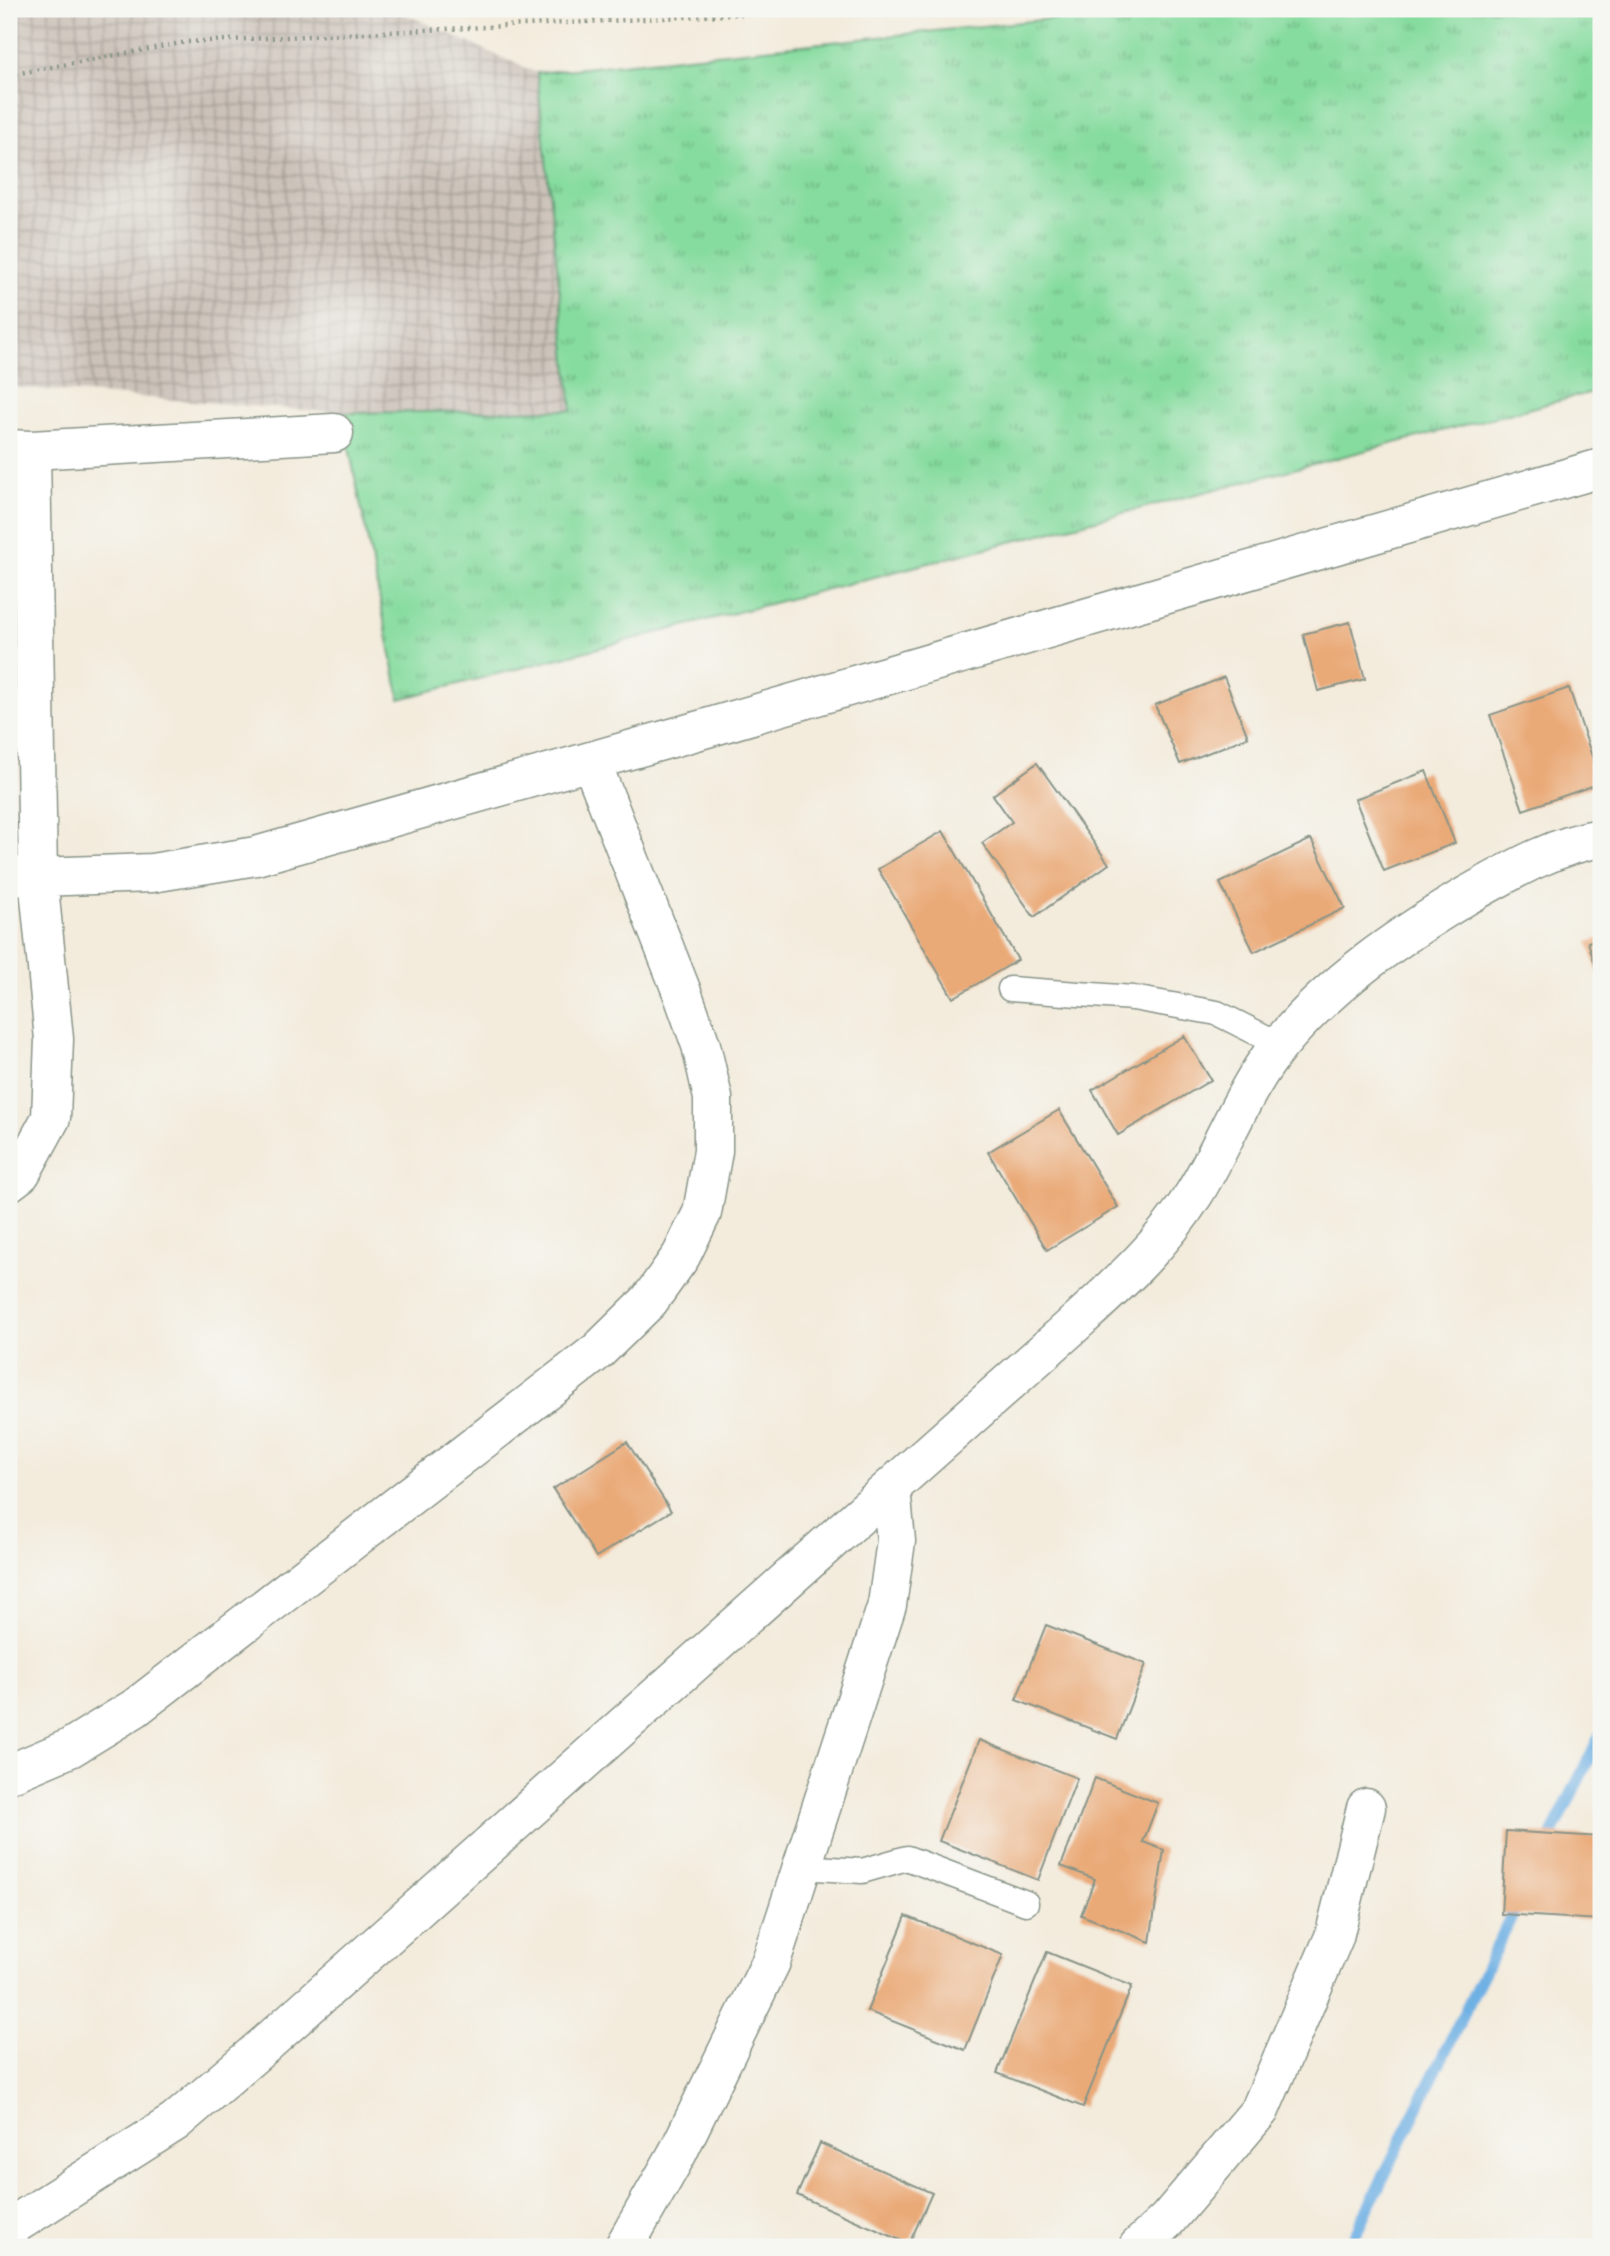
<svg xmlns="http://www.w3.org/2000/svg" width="1610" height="2256" font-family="Kalam,sans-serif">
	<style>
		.industrial { fill: url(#industrial-grid) }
		.grass { fill: url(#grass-tufts); stroke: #528c6a; stroke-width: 2 }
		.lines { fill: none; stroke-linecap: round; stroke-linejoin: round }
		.stream { stroke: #70b1e4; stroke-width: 12 }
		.building { fill: #eaaa78 }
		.service-casing { stroke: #899488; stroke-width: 27 }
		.minor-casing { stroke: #899488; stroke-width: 41 }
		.path { stroke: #899488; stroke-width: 4.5; stroke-dasharray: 2 5; stroke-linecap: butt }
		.service { stroke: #fff; stroke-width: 24 }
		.minor { stroke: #fff; stroke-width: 38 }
	</style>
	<defs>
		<pattern id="industrial-grid" width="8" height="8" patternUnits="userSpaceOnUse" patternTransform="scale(1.75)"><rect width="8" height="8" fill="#ccc2b9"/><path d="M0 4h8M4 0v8" fill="none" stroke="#a59f97"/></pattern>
		<pattern id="grass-tufts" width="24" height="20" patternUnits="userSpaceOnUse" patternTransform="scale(1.75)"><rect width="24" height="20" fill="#86dc9f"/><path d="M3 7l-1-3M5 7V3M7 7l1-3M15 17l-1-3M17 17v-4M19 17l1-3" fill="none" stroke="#6db482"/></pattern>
	</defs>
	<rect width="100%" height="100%" fill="#f6f6f2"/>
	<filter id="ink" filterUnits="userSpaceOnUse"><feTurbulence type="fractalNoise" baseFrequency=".0143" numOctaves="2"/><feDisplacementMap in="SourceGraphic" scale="14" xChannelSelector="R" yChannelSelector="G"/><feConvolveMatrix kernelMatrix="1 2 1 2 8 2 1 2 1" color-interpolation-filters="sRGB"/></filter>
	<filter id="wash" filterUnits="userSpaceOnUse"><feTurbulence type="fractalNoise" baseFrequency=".00686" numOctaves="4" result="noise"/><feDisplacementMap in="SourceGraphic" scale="28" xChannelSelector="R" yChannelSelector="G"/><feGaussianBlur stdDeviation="1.57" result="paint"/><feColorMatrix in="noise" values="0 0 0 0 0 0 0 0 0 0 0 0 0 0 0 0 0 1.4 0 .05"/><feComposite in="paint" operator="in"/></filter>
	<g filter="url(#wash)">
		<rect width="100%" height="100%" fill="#f3ebdb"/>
		<path class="industrial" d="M9,9H394L537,73L572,410L342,413L9,387Z"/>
		<path class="grass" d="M1145,9H1601V390L400,699L342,413L572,410L537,73Z"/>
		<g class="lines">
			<path class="stream" d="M1546,1846L1601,1734
				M1349,2247L1519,1901"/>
		</g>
		<g id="blocks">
			<path class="building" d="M1350,622L1365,679L1318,691L1303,634Z
				M1224,677L1248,737L1180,764L1155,705Z
				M1569,688L1601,783L1523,810L1490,715Z
				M1037,763L1109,864L1034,917L982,843L1012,822L993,795Z
				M1426,771L1455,843L1384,871L1355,799Z
				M943,831L1018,960L953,998L878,869Z
				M1311,839L1345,908L1254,952L1220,883Z
				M1601,938V983L1588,942Z
				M1184,1036L1211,1080L1118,1135L1092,1090Z
				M1059,1110L1118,1207L1047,1250L988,1152Z
				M627,1442L671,1511L596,1557L553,1489Z
				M1046,1625L1146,1664L1117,1739L1016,1700Z
				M979,1740L1077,1778L1038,1880L939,1841Z
				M1095,1778L1158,1803L1143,1842L1164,1850L1150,1942L1081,1915L1095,1879L1061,1866Z
				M1506,1831L1601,1837V1920L1501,1914Z
				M906,1916L1003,1955L965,2050L867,2011Z
				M1047,1952L1132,1986L1083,2107L997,2073Z
				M820,2143L932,2193L909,2244L797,2195Z"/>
		</g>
	</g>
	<g filter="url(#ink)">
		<use href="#blocks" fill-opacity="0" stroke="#899488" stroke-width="2"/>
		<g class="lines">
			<defs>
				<path id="service" d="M1010,989L1133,998L1217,1013L1279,1044
					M802,1867L862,1871L907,1858L1026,1903"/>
				<path id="minor" d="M9,449L31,450L334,433
					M9,876L38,877L31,450
					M9,1182L21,1173L51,1118L54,1039L38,877L152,873L256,856L693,732L1601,468
					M9,1774L70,1748L135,1708L598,1351L649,1301L681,1256L702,1213L713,1151V1098L701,1045L683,995L591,761
					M9,2228L175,2122L267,2043L1069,1329C1115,1287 1161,1247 1194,1194C1225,1144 1243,1088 1281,1043C1332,982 1398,937 1466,896C1509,872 1552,846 1601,838
					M624,2247L677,2154L771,1962L887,1605L896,1541L891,1488
					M1138,2247L1167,2220L1260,2110L1334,1937L1366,1808"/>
			</defs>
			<use href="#service" class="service-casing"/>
			<use href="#minor" class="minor-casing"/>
			<path class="path" d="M9,75L187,42L844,9"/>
			<use href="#service" class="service"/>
			<use href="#minor" class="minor"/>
		</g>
	</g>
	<rect width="1610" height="2256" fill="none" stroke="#f6f6f2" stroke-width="35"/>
</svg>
